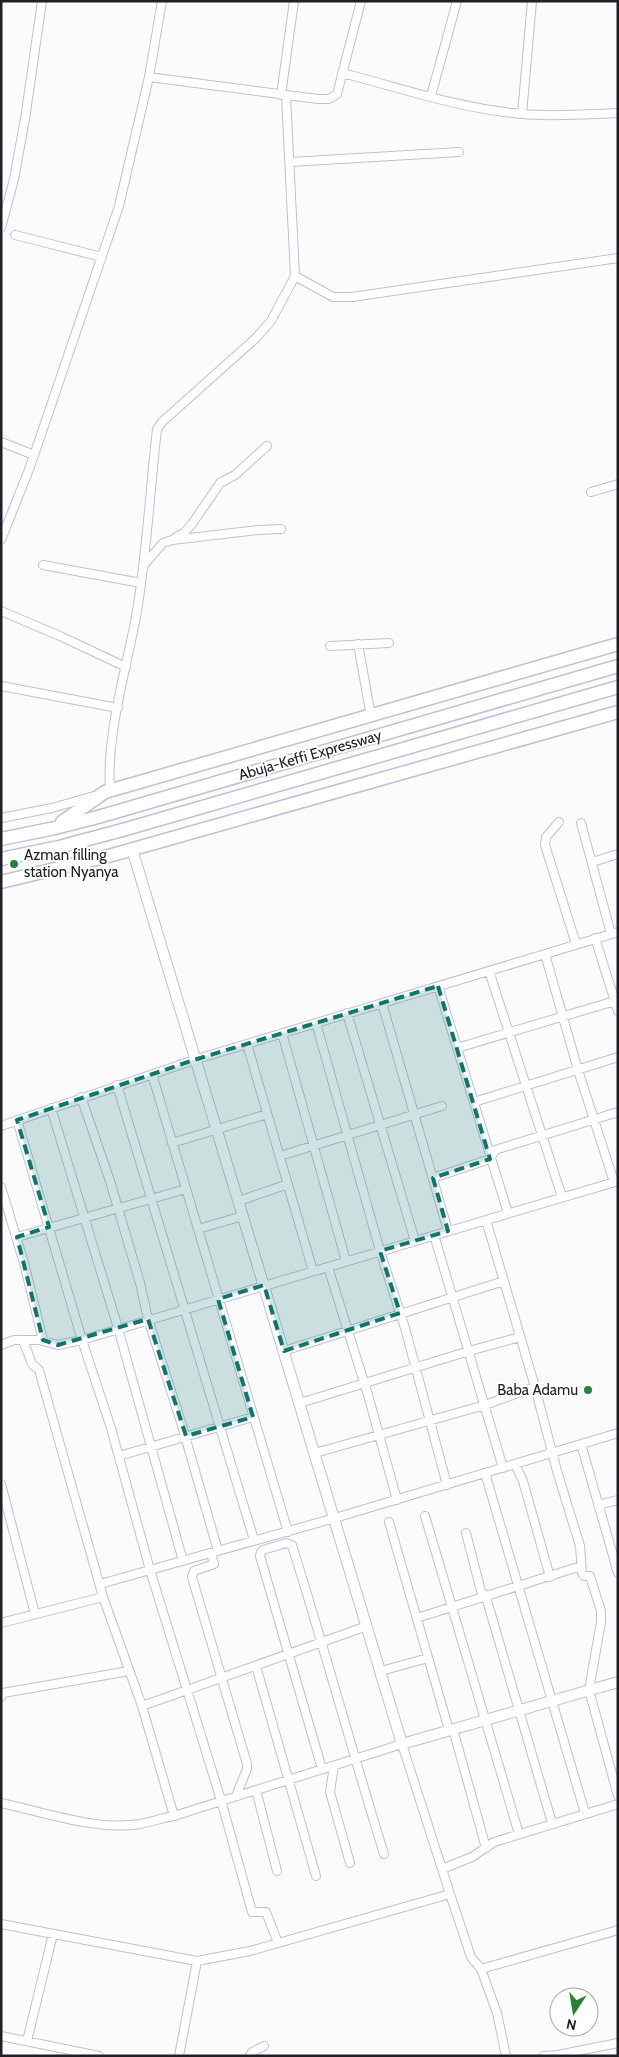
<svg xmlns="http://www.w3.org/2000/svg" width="619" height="2057" font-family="Cabin,sans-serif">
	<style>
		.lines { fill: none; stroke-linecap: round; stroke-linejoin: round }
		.minor-casing { stroke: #c1bfd7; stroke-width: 10 }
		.tertiary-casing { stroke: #c1bfd7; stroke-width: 12 }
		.primary-casing { stroke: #c1bfd7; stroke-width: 15 }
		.trunk-casing { stroke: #c1bfd7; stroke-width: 15 }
		.minor { stroke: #fff; stroke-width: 8 }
		.tertiary { stroke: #fff; stroke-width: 10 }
		.primary { stroke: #fff; stroke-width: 12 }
		.trunk { stroke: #fff; stroke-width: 12 }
		.marked { fill: #0f766e; fill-opacity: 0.2; stroke: #0f766e; stroke-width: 4; stroke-dasharray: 10 6; stroke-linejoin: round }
		.poi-dot { fill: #278334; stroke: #fff; stroke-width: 2 }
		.labels { text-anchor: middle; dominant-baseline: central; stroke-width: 4; stroke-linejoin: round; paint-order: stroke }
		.street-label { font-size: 15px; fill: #212029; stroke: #fff }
		.poi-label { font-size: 15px; fill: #212029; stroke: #fff; text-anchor: start }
	</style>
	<rect width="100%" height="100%" fill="#fbfbfb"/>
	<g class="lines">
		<defs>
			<path id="minor" d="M342,73C401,88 461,109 522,114C553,117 586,114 618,113
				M149,77L318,99H329L337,94L361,1
				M281,95L294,1
				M431,96L457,1
				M522,114L532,1
				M290,162L459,152
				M1,228L14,179L25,119L42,1
				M15,235L102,257
				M295,276L333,297H352L618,258
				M1,442L34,455
				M591,492L618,484
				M176,537L184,533L192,524L220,483L235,475L267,446
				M1,540L30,467L119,206L149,77L162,1
				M43,565L141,583
				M143,566L163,543L172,540L258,530L281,529
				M1,611L60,636L126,667
				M358,644L371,716
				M330,646L389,643
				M1,686L118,708
				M110,791C106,733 127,668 137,611C147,551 150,489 157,429L162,422L256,338L271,321L295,276L286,96
				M1,818L52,808L94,796
				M559,822L546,837L545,845L576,944
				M581,823L611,934
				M592,862L618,854
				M595,938L618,1011
				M545,954L578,1070L614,1182
				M489,971L562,1197
				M438,986L508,1213
				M382,1003L448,1231
				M347,1013L415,1241
				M316,1023L380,1251L405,1328L447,1485
				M282,1033L346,1261
				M247,1044L313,1271
				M457,1048L618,1000
				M152,1074L288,1532
				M117,1085L254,1540
				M81,1097L110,1181L140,1283L148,1319L181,1422L218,1551
				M474,1102L618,1057
				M51,1108L118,1328L183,1561
				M17,1120L82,1340L111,1428L150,1570L221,1800L252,1912H266L278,1943
				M1,1126L197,1059L618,932
				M172,1143L267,1114
				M280,1156L442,1106
				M433,1178L490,1159L495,1150L618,1112
				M1,1187L24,1263L43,1340
				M239,1201L288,1184
				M486,1220L535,1387L557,1471L580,1546L582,1573L584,1576H590L601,1611V1622L589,1690L618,1796
				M198,1229L243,1216
				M434,1235L503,1468
				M17,1237L186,1189
				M328,1267L368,1395L397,1500
				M23,1340L32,1364L39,1370L103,1597L142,1706L174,1816
				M1,1345L14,1340H39L58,1345L82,1340L618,1181
				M284,1351L504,1281
				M300,1403L469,1351L520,1337
				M581,1444L618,1573
				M315,1453L485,1405L535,1387
				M119,1456L253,1417
				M515,1464L523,1481L550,1577
				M485,1473L585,1813
				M1,1484L35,1614
				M598,1505L618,1500
				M425,1516L519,1834
				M389,1522L449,1730
				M466,1533L481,1591L486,1597L552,1823
				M211,1553L214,1564L194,1571L192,1577L247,1764V1769L236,1796
				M100,1584L335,1518L618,1433
				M417,1618L581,1566
				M1,1623L103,1597
				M256,1666L316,1876
				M381,1671L428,1658
				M1,1697L3,1693L129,1671
				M142,1706L367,1626
				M453,1729L486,1848
				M334,1766L330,1792L350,1863
				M322,1769L260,1556L261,1552L263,1550L286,1543L292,1545C324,1647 352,1751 384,1854
				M256,1790L277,1871
				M1,1803C43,1812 97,1831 140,1824C151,1822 162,1818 174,1816L402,1744L450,1894L250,1951L197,1961L179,2056
				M442,1869L472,1857L494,1842L618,1804
				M450,1894L471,1957L481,1969L497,2013L506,2056
				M1,1924L197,1961
				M481,1969L618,1930
				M1,2036L99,2056
				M27,2041L53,1934
				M250,2056L252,2052L264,2046
				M544,2056L558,2055L618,2043"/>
			<path id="tertiary" d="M132,849L402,1744L618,1682"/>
			<path id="primary" d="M105,792L618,644
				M1,882L105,857L618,712"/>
			<path id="trunk" d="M62,822L105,792
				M1,839L55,828L98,817L618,666
				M1,859L59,847L126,829L618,687"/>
		</defs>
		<use href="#minor" class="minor-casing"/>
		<use href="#tertiary" class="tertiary-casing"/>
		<use href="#primary" class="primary-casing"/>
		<use href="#trunk" class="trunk-casing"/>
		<use href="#minor" class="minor"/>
		<use href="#tertiary" class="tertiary"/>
		<use href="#primary" class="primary"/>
		<use href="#trunk" class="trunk"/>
	</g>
	<path class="marked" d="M438,986L490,1159L433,1178L448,1231L380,1251L400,1313L284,1351L264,1285L218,1299L253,1417L186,1436L148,1319L58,1345L43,1340L17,1237L49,1227L17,1120L197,1059Z"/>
	<g class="poi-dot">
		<circle cx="14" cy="864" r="5"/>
		<circle cx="588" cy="1390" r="5"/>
	</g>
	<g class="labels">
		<g class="street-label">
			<text transform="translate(310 755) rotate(-16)">Abuja-Keffi Expressway</text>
		</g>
		<g class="poi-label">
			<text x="24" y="855">Azman filling<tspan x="24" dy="17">station Nyanya</tspan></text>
			<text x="578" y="1390" text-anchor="end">Baba Adamu</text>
		</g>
	</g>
	<rect width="619" height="2057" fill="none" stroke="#212029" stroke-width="5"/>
	<g transform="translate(574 2012) rotate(192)"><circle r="24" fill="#ffffff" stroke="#a6a6a9"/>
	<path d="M0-4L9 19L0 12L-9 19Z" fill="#278334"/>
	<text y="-8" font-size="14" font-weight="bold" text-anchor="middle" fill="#212029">N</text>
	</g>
</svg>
